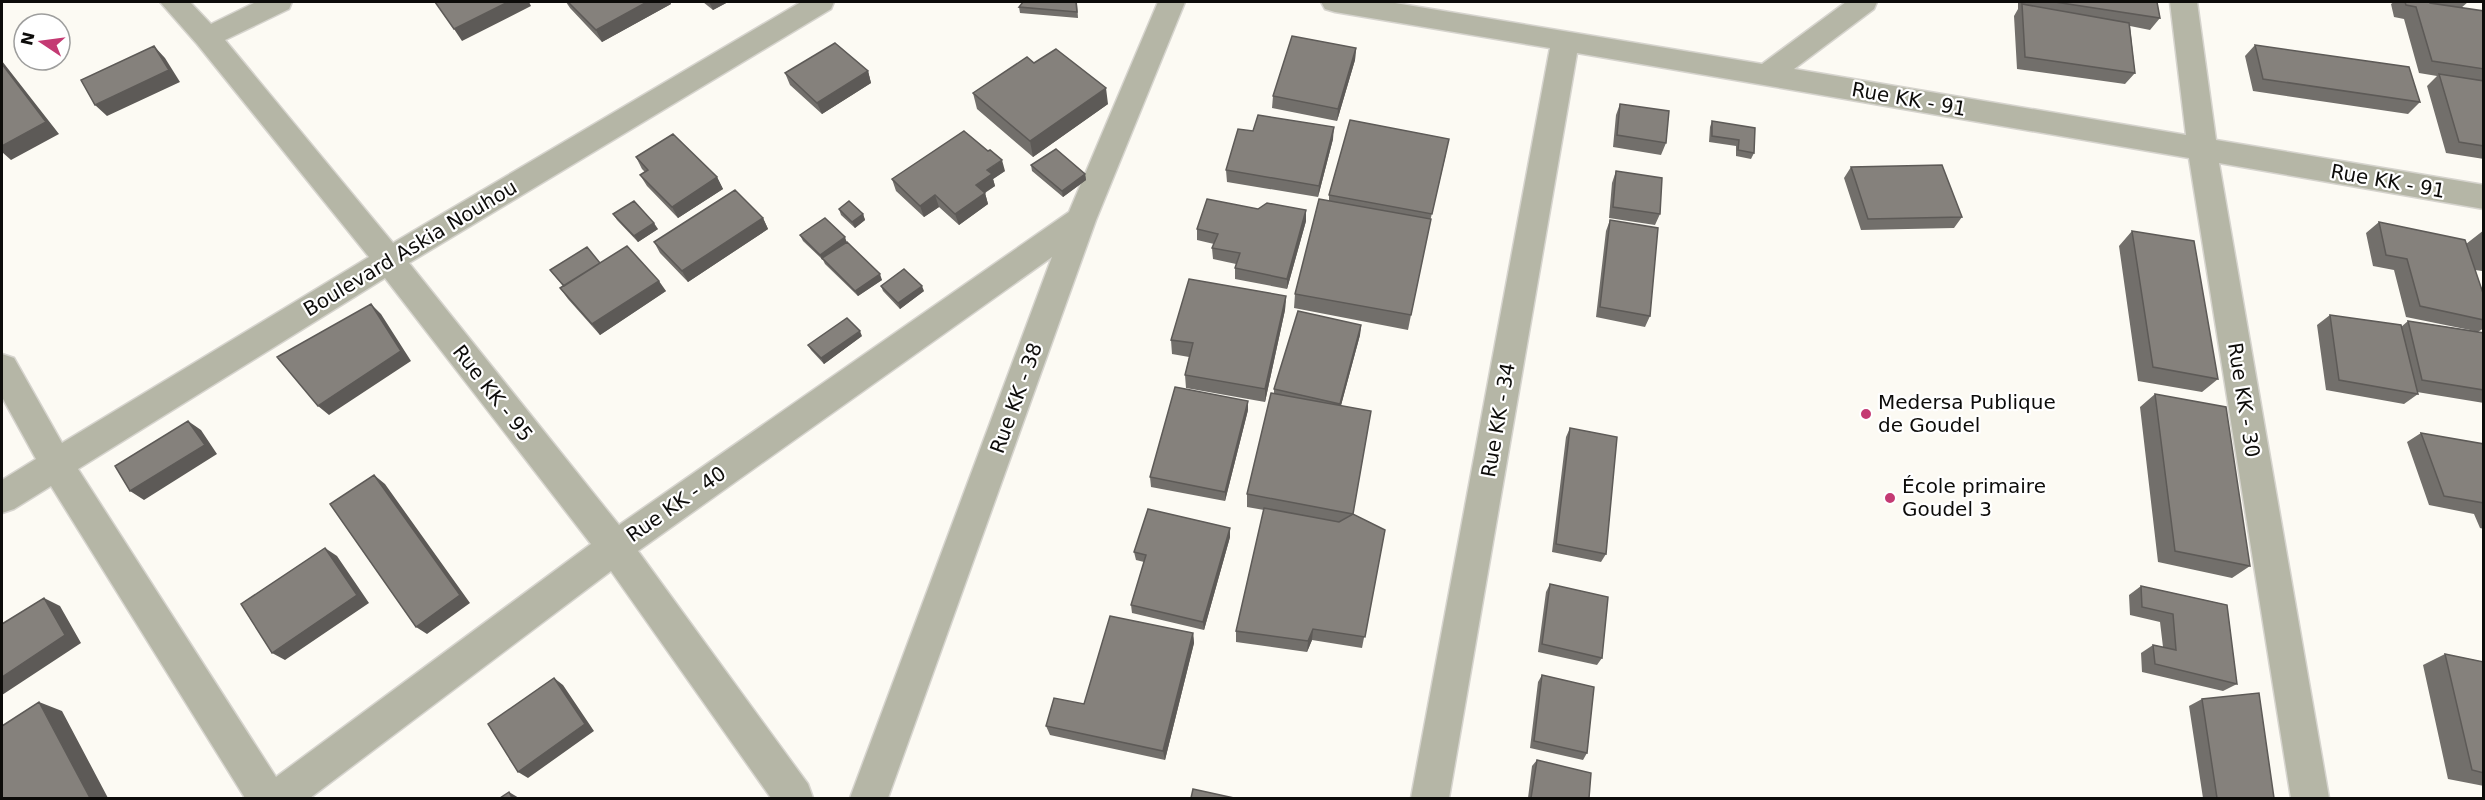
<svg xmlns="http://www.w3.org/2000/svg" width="2485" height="800" font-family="'DejaVu Sans',sans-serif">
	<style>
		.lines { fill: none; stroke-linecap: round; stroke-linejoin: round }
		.minor-casing { stroke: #d6d4ce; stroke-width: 3 }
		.minor { fill: #b5b6a6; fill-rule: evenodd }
		.wall { fill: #726f6b }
		.shaded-wall { fill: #5d5a57 }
		.building { fill: #85817c; stroke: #5d5a57; stroke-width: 1.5 }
		.poi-dot { fill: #c43a73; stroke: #fff; stroke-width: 2 }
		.labels { text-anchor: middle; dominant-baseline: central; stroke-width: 4.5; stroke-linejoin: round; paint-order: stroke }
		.street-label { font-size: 20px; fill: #0d0c0a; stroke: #fff }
		.poi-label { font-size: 20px; fill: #0d0c0a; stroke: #fff; text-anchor: start }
	</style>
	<rect width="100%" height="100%" fill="#fcfaf3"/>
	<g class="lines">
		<defs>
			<path id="minor" d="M160,2H190L211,24L256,2H292L289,9L225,40L393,243L801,2H834L831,9L409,263L619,525L1069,212L1158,2H1185L1096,220L888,798H850L1052,257L638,551L808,784L813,798H771L611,571L310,798H245L51,486L14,509L2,513V480L36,459L2,397V354L14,358L62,443L369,257L197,44ZM385,278L591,544L276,777L78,469Z
				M1321,2H1389L1762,64L1846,2H1877L1874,9L1794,69L2186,135L2170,2H2197L2216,140L2484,185V209L2219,163L2329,798H2291L2189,158L1577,53L1449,798H1411L1550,48L1335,12L1325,9Z"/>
		</defs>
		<use href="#minor" class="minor-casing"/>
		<use href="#minor" class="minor"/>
	</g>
	<path class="wall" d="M566,2H670L671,4L602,42L570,8Z
		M703,2H728L713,10Z
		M1077,2L1078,18L1020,13L1019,7Z
		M2018,2H2157L2160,18L2150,30L2130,26L2135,73L2125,84L2017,69L2014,16L2018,9Z
		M2394,2H2468L2461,8L2484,11V159L2446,153L2427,86L2437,76L2419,73L2404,19L2394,17L2391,4Z
		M2255,45L2420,102L2408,114L2253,91L2245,56Z
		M1356,48L1355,60L1337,121L1272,108L1273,96Z
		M1034,63L1108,104L1033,157L977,109L973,93Z
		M868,71L871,83L822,114L790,85L785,73Z
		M1620,104L1666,143L1661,155L1613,147L1616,115Z
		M1712,121L1755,128L1754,153L1751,159L1736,156V146L1709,142L1710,127Z
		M1253,131L1333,139L1318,197L1227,182L1226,170Z
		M1446,154L1428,230L1408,330L1294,308L1295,294L1329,201V195Z
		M636,157L717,177L723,189L678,218L647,186L640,175L645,172L642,169Z
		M1031,165L1085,174L1086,180L1063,197L1032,171Z
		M1851,167L1962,217L1954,228L1861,230L1844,178Z
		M1005,171L993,179L995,186L985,193L988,204L959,225L939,207L924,217L896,191L892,179Z
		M1616,171L1660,214L1655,225L1609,218L1612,183Z
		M839,209L863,214L865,220L855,228L841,215Z
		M613,214L658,229L638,242L617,220Z
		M763,218L768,229L688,282L660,253L654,242Z
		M1610,220L1650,316L1645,327L1596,317L1606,231Z
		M1306,221L1287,289L1235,279V268L1236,264L1213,259L1212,248L1214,244L1197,240V229Z
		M2379,222L2466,244L2484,230V276L2482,271L2475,270L2484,296V328L2478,332L2484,333V403L2417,392L2418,394L2404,404L2326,390L2317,325L2330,315L2401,327L2408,321L2475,331L2406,317L2394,270L2373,266L2366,233Z
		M2132,231L2218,379L2202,392L2138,381L2119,246Z
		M800,235L847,242L882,280L858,296L825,264L823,260L803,241Z
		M601,262L666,291L600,335L568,299L560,288L563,286L550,270Z
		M881,286L924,291L900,309L883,291Z
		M1286,296L1285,310L1265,402L1186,388L1185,375L1189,357L1172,354L1171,340Z
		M1361,325L1360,335L1341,405L1353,514L1385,530L1362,648L1312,640L1307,652L1236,642V631L1264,510L1247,507V494L1274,394V389Z
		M862,336L824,364L811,350L808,345Z
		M2155,394L2250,566L2232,578L2158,562L2140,407Z
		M1248,410L1225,501L1151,487L1150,477Z
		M1570,428L1606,554L1601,562L1552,552L1566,437Z
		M2421,433L2484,444V529L2480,528L2474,514L2429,505L2407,442Z
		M1230,528V537L1204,630L1132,613L1131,605L1144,562L1136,560L1134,552Z
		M1550,584L1602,658L1597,665L1538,652L1546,592Z
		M2141,586L2227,605L2237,684L2223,691L2142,672L2141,653L2153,645L2163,647L2160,622L2130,615L2129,595Z
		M1193,633L1194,643L1165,760L1050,735L1046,726L1084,704Z
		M2445,654L2484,662V786L2448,779L2423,665Z
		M1542,675L1587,753L1583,760L1530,748L1538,682Z
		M2202,699L2274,798H2203L2189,706Z
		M1537,760L1589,798H1528L1532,766Z"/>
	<path class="shaded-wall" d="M508,2H529L531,6L462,41L454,29Z
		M647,2H670L671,4L602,42L596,30Z
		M709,2H728L713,10Z
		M154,46L165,58L180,82L107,116L95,105Z
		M1356,48L1355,60L1337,121L1338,109Z
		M2,61L59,134L11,160L2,152Z
		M868,71L871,83L822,114L817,103Z
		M1106,88L1108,104L1033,157L1030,141Z
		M1334,127L1333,139L1318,197L1319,186Z
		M1002,160L1005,171L993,179L995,186L979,196L976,185L987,170Z
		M1085,174L1086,180L1063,197L1062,191Z
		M717,177L723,189L678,218L672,207Z
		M985,193L988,204L959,225L955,214Z
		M935,195L939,207L924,217L920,206Z
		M1306,210V221L1287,289V279Z
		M863,214L865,220L855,228L852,222Z
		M763,218L768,229L688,282L682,271Z
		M654,223L658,229L638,242L634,236Z
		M845,237L847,243L822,260L820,255Z
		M880,274L882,280L858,296L855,291Z
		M659,281L666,291L600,335L592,324Z
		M922,286L924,291L900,309L898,303Z
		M1286,296L1285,310L1265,402V389Z
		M371,304L381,314L411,361L329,415L318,406Z
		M1361,325L1360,335L1339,413L1340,404Z
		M860,331L862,336L824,364L821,358Z
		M1248,401V410L1225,501V492Z
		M188,421L201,430L217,454L144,500L130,491Z
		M374,475L385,484L470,603L427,634L416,627Z
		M1230,528V537L1204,630L1203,622Z
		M325,548L337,556L369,603L285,660L272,653Z
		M44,598L60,606L81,643L2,695V677Z
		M1313,629L1312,640L1307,652L1308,641Z
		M1193,633L1194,643L1165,760L1163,751Z
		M554,678L563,685L594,731L528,778L518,772Z
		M39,702L62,711L108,798H90Z
		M509,792L519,798H512Z"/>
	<path class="building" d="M435,2H508L454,29Z
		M568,2H647L596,30Z
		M1023,2H1076L1077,12L1019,7Z
		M2055,2H2157L2160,18Z
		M2405,2H2430V3L2484,11V69L2432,61L2416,7L2406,5Z
		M2022,4L2129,23L2135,73L2025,57Z
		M1292,36L1356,48L1338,109L1273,96Z
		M835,43L868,71L817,103L785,73Z
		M2255,45L2409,67L2420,102L2263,79Z
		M154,46L169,70L95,105L81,80Z
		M1056,49L1106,88L1030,141L973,93L1027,57L1034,63Z
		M2,64L46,122L2,146Z
		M2439,74L2484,81V146L2459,142Z
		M1620,104L1669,111L1666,143L1617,135Z
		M1258,115L1334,127L1319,186L1226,170L1238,129L1253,131Z
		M1350,120L1449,139L1432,214L1329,195Z
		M1712,121L1755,128L1754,153L1738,150L1739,140L1712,136Z
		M964,131L988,151L990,150L1002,160L987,170L992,174L976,185L985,193L955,214L935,195L920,206L892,179Z
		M673,134L717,177L672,207L640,175L648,170L636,157Z
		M1056,149L1085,174L1062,191L1031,165Z
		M1942,165L1962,217L1868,219L1851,167Z
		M1616,171L1662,178L1660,214L1613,207Z
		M735,190L763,218L682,271L654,242Z
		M1207,199L1258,209L1267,203L1306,210L1287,279L1235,268L1240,253L1212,248L1218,234L1197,229Z
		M1319,199L1431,219L1411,315L1295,294Z
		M634,201L654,223L634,236L613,214Z
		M849,201L863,214L852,222L839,209Z
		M825,218L845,237L820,255L800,235Z
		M1610,220L1658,228L1650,316L1600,307Z
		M2379,222L2465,240L2484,296V320L2420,306L2407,259L2386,255Z
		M2132,231L2194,241L2218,379L2153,367Z
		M847,242L880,274L855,291L822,258Z
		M627,246L659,281L592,324L560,288Z
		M587,247L600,263L564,286L550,270Z
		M904,269L922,286L898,303L881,286Z
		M1189,279L1286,296L1265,389L1185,375L1193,343L1171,340Z
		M371,304L401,351L318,406L277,357Z
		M1298,311L1361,325L1340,404L1274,389Z
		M2330,315L2401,325L2418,394L2339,380Z
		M847,318L860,331L821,358L808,345Z
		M2408,321L2484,333V390L2422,380Z
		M1175,387L1248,401L1225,492L1150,477Z
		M1271,393L1371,411L1353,514L1247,494Z
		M2155,394L2226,407L2250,566L2175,551Z
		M188,421L205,445L130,491L115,466Z
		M1570,428L1617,437L1606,554L1556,544Z
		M2421,433L2484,444V503L2444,496Z
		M374,475L460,595L416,627L330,504Z
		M1264,508L1339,522L1353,514L1385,530L1365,637L1313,629L1308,641L1236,631Z
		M1148,509L1230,528L1203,622L1131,605L1146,555L1134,552Z
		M325,548L357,595L272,653L241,604Z
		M1550,584L1608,597L1602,658L1542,644Z
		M2141,586L2227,605L2237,684L2155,664L2153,645L2176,650L2173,614L2142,607Z
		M44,598L65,635L2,677V624Z
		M1110,616L1193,633L1163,751L1046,726L1054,698L1084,704Z
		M2445,654L2484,662V773L2472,770Z
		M1542,675L1594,687L1587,753L1534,741Z
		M554,678L585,724L518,772L488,724Z
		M2259,693L2274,798H2217L2202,699Z
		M39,702L90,798H2V726Z
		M1537,760L1591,773L1589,798H1531Z
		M1193,789L1234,798H1191Z
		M509,792L512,798H500Z"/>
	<g class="poi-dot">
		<circle cx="1866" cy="414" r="6"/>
		<circle cx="1890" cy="498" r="6"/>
	</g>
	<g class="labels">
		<g class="street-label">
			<text transform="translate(1909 99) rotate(10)">Rue KK - 91</text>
			<text transform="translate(2388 181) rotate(10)">Rue KK - 91</text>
			<text transform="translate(410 248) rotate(-31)">Boulevard Askia Nouhou</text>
			<text transform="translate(493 393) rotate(52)">Rue KK - 95</text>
			<text transform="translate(1016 398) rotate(-70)">Rue KK - 38</text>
			<text transform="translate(2244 400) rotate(81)">Rue KK - 30</text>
			<text transform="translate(1498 420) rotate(-80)">Rue KK - 34</text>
			<text transform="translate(676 504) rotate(-35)">Rue KK - 40</text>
		</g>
		<g class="poi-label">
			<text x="1878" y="402">Medersa Publique<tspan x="1878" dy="23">de Goudel</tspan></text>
			<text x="1902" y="486">École primaire<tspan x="1902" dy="23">Goudel 3</tspan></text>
		</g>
	</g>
	<rect width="2485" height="800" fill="none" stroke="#0d0c0a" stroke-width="6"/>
	<g transform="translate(42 42) rotate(283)"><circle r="28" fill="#ffffff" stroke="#9e9e9d" stroke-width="1.5"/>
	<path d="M0-4.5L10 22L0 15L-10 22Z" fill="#c43a73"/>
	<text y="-9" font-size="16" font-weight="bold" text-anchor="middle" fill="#0d0c0a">N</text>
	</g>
</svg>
